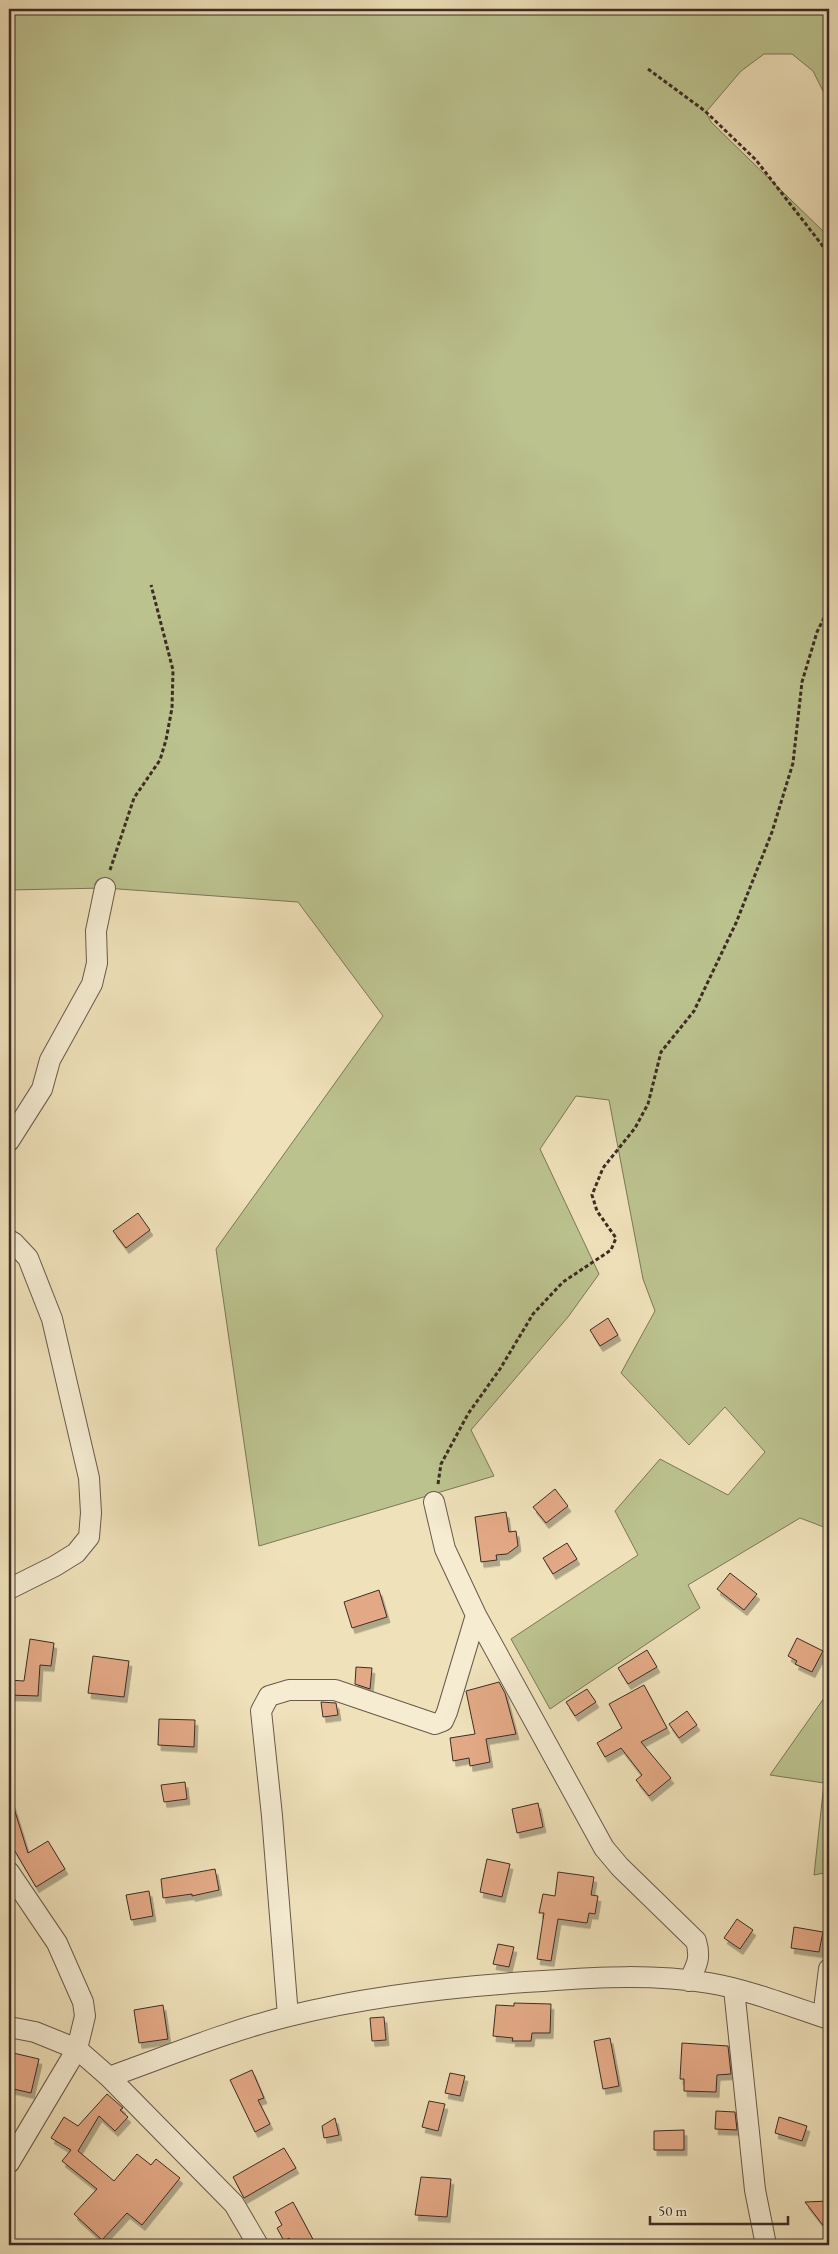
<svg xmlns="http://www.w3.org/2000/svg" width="838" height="2254" font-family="'EB Garamond',serif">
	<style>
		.green { fill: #bbc28e; stroke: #7c7759 }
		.building { fill: #e3a986; stroke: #3d2c24; filter: url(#shadow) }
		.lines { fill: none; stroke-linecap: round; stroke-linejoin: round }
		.minor-casing { stroke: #6a594a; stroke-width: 22 }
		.path { stroke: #3d2c24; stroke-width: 3; stroke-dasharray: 4 2.5; stroke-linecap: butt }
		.minor { stroke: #f5ecd2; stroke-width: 20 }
	</style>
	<defs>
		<filter id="shadow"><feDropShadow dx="3" dy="5.5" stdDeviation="0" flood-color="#0004"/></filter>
	</defs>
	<rect width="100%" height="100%" fill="#efe1ba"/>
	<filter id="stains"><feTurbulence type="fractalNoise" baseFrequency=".004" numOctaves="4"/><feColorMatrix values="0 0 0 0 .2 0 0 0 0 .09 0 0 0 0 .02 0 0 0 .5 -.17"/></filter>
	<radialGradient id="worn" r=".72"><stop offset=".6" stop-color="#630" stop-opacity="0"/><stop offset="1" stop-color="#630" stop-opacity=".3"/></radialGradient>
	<path class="green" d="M9,9H829V103L813,71L792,54H764L741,71L706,112L711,122L829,237V1529L800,1518L688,1585L700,1608L550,1709L511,1639L638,1555L615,1511L660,1459L728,1495L765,1452L725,1407L689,1445L621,1373L655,1311L643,1279L609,1100L576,1096L540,1149L599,1274L568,1317L471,1430L494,1476L259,1546L216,1249L383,1016L298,902L105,888L9,890Z
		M829,1691V1872L814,1875L824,1783L770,1775Z"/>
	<path class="building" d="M138,1213L150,1230L126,1248L113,1231Z
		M608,1318L618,1335L600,1346L590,1330Z
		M555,1489L568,1506L546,1523L533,1507Z
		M506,1512L509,1532L516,1531L518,1546L507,1554L496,1555L497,1560L481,1562L475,1517Z
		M567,1543L577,1559L553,1574L543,1558Z
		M730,1573L757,1594L744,1610L717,1589Z
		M379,1590L387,1617L352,1628L344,1602Z
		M797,1638L823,1651L812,1672L795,1664L797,1661L788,1656Z
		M30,1639L54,1643L51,1666L40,1665L38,1696L9,1695V1680L24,1681Z
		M647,1650L657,1667L628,1684L618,1668Z
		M93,1656L129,1661L124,1697L88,1693Z
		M356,1667L372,1668L370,1689L355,1684Z
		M499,1682L505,1693L516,1734L486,1739L490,1762L470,1766L469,1758L453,1761L450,1738L475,1734L466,1691Z
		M644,1685L667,1728L641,1742L671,1778L649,1796L636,1780L642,1775L621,1748L605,1757L597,1743L622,1728L609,1704Z
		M587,1689L596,1702L575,1716L566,1702Z
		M321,1702L336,1703L338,1715L323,1717Z
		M687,1711L697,1725L679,1738L669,1724Z
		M159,1719L195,1720L194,1747L158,1745Z
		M185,1782L187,1799L164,1802L161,1785Z
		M12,1802L28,1853L48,1841L65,1869L36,1887L9,1841V1803Z
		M538,1803L543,1827L517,1833L512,1809Z
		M487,1859L510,1864L502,1897L480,1892Z
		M215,1869L219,1890L192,1896V1894L163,1898L161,1879Z
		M558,1872L594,1877L591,1895L598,1896L595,1914L589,1913L587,1923L558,1919L551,1961L537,1959L544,1913H539L543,1894L555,1896Z
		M149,1891L153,1916L131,1920L126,1895Z
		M737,1919L753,1930L740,1949L724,1938Z
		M794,1927L823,1932L819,1952L791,1948Z
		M498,1944L514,1947L509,1967L493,1964Z
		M514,2003L551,2004L550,2033H532L531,2041H512L513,2038L493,2036L496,2005L514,2006Z
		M163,2005L168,2039L139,2043L134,2010Z
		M384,2017L386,2040L372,2041L370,2018Z
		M610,2038L619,2086L603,2089L594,2041Z
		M682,2043L728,2046L731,2074L717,2075L716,2092L684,2091V2079H680Z
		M9,2052L39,2059L31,2093L9,2088Z
		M252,2070L264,2098L258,2100L270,2124L255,2132L230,2080Z
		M450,2073L465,2076L460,2096L445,2093Z
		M107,2094L123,2108L120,2110L128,2117L115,2131L99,2116L78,2151L114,2181L137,2154L151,2165L156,2159L180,2178L142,2225L127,2213L102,2240L74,2214L97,2189L62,2161L71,2150L51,2138L64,2117L78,2126Z
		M429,2101L445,2104L438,2131L422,2127Z
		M716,2111L735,2112L737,2130L715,2129Z
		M779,2117L807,2126L802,2141L775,2133Z
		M335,2118L339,2135L324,2138L322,2126Z
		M684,2130V2150H654V2131Z
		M284,2148L296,2168L244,2198L233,2177Z
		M421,2177L451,2179L447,2217L415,2215Z
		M829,2201V2233L805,2202Z
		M293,2202L316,2245H293L289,2238L284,2241L277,2228L282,2225L275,2212Z"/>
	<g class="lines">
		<defs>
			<path id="minor" d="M9,1141L42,1089L50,1060L92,984L97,963L96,931L105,888
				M9,1240L14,1243L28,1258L52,1319L89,1478L91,1513L89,1537L76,1553L55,1566L9,1589
				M434,1502L445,1549L476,1615L604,1848L620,1867L696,1941C701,1958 697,1965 689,1981
				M9,1872L57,1943L83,2002L85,2016L77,2049L9,2163
				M734,1989L755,2190L766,2245
				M288,2016L272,1816L261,1711L269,1696L289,1690H335L435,1724L443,1721L447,1712L476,1615
				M823,2017L829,1969
				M9,2027L35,2032L77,2049L109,2077L234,2204L258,2245
				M109,2077C168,2056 228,2031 289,2016C372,1995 457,1986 543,1981C598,1977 655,1974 709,1983C746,1989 793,2007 829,2019"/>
		</defs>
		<use href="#minor" class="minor-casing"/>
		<path class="path" d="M648,69L705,111L756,160L829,254
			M110,870L134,798L160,760L166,740L172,708L173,670L151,585
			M438,1484L441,1464L468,1414L500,1369L533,1314L563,1282L611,1250L616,1238L597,1211L592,1195L603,1168L635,1128L648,1104L661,1052L694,1011L736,923L772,832L793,763L802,682L817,632L829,608"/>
		<use href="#minor" class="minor"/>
	</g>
	<rect width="838" height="2254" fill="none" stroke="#efe1ba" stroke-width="30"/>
	<rect x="10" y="10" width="818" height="2234" fill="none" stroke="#3d2c24" stroke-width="2.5"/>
	<rect x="15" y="15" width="808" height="2224" fill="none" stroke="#3d2c24"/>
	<path d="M650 2216v8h138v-8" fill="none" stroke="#3d2c24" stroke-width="2.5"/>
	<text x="658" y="2216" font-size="15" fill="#3d2c24" stroke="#f5ecd2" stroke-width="4" paint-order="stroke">50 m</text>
	<rect width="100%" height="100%" filter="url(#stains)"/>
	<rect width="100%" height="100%" fill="url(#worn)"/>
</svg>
